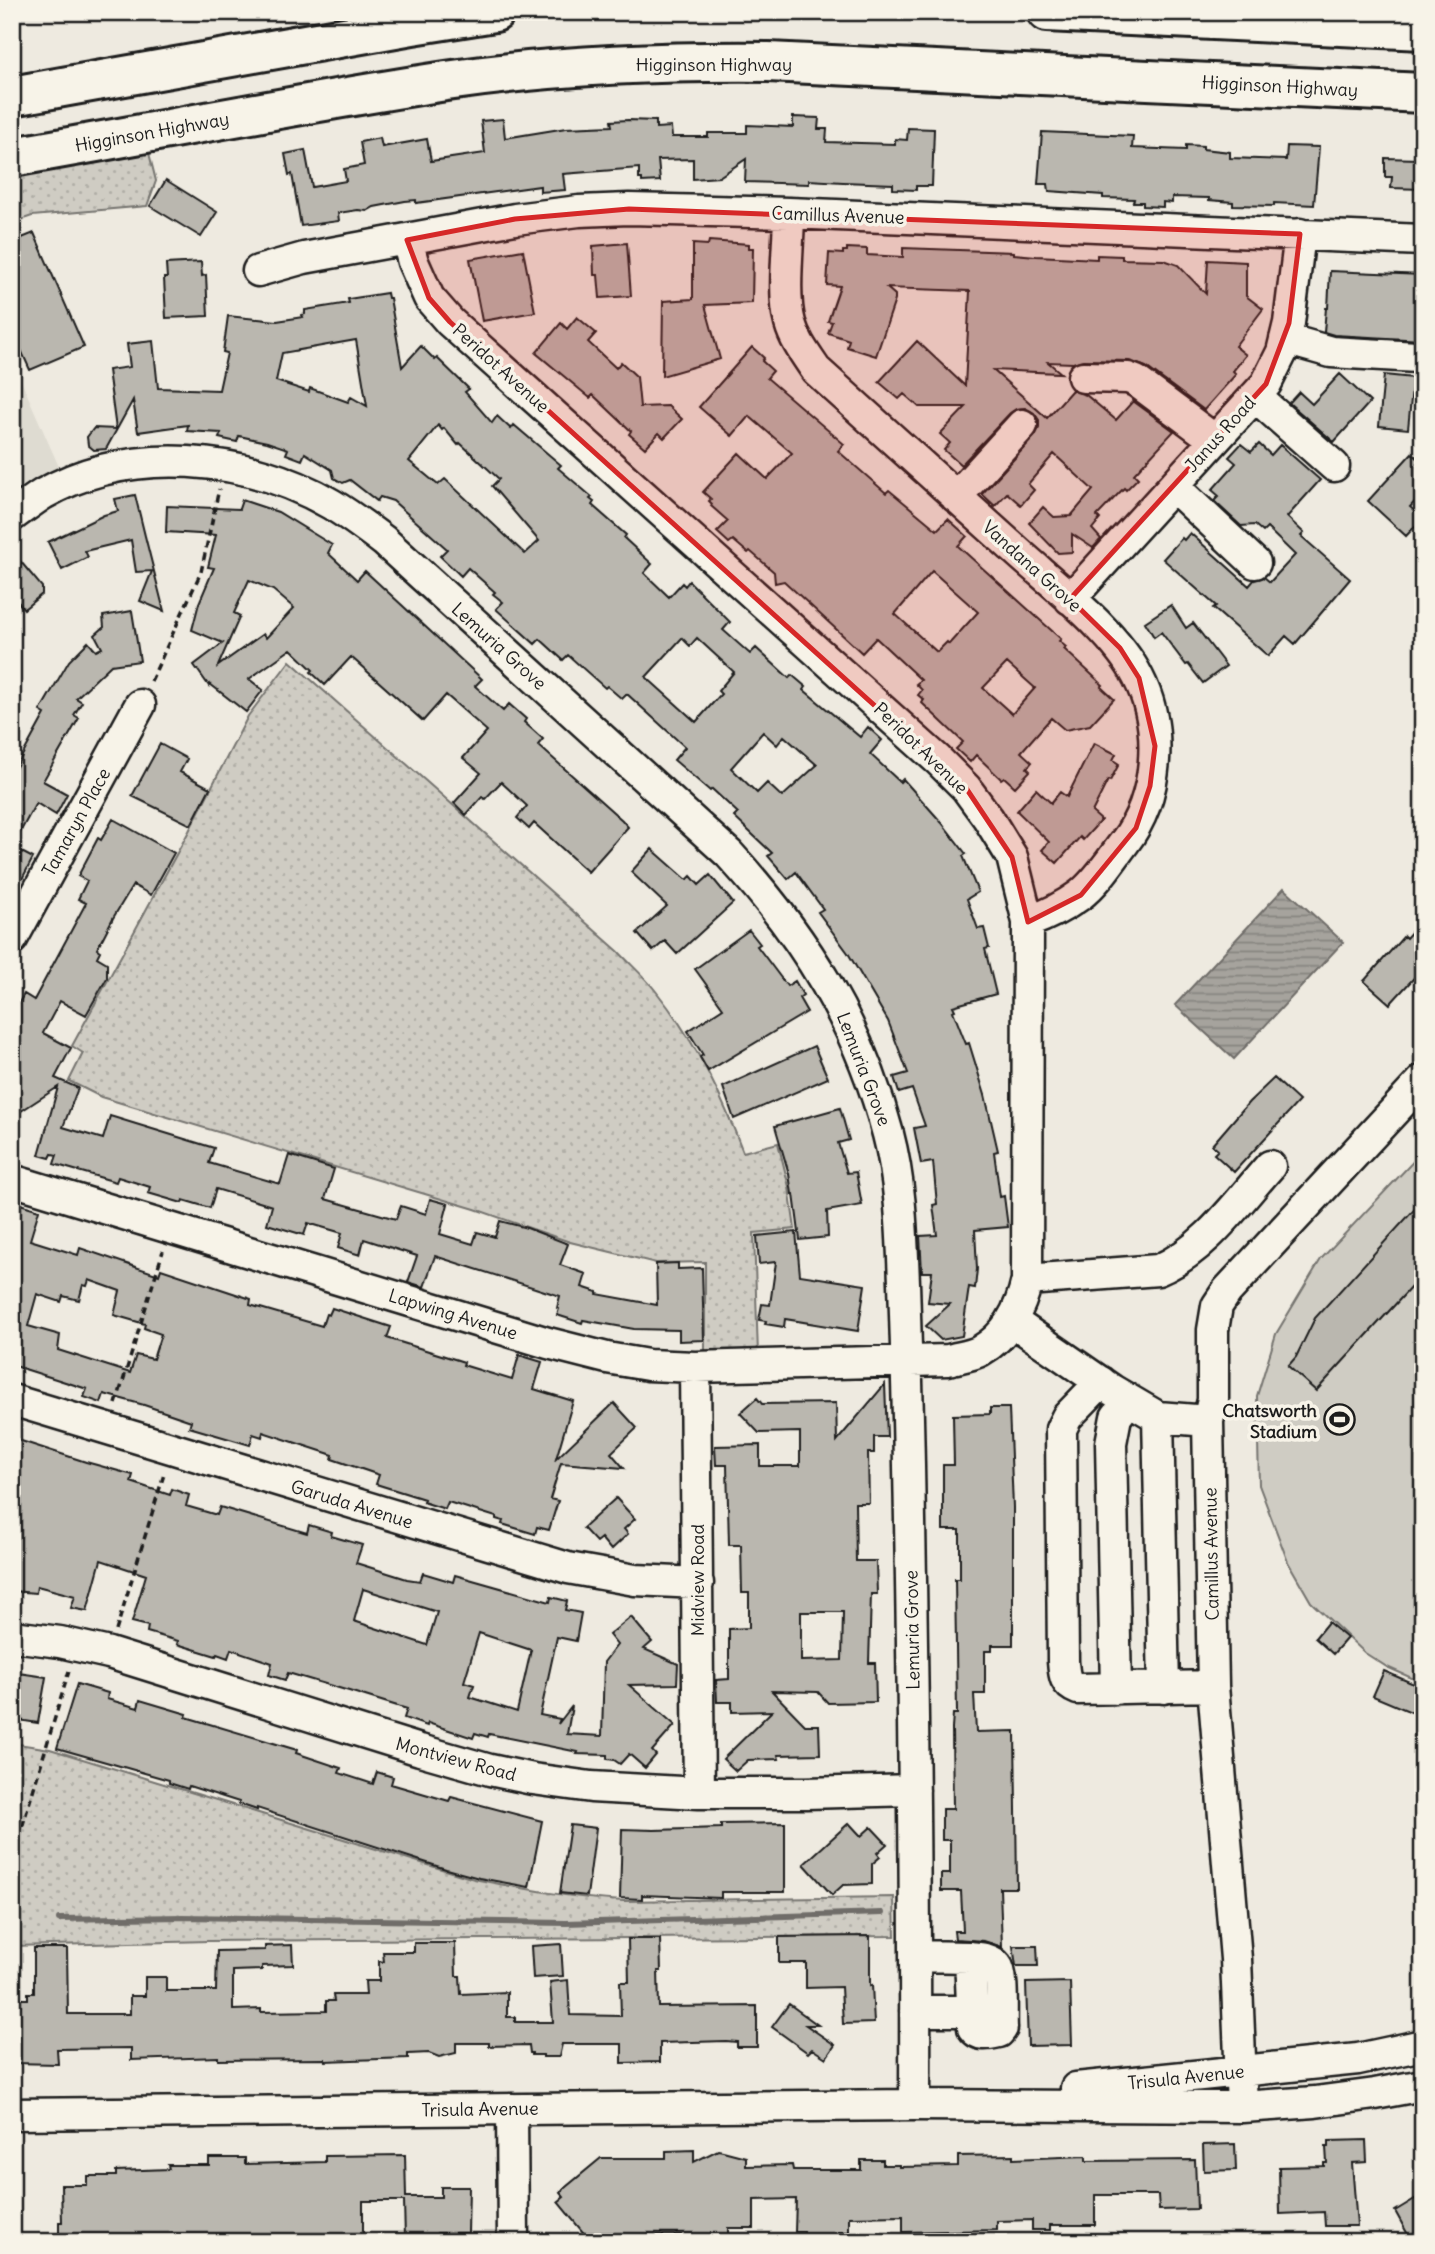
<svg xmlns="http://www.w3.org/2000/svg" width="1435" height="2254" font-family="Delius,sans-serif">
	<style>
		.built { fill: #dedbd1 }
		.green { fill: url(#green-dots); stroke: #767470; stroke-width: 2 }
		.pitch { fill: #cfccc3; stroke: #767470; stroke-width: 2 }
		.water { fill: url(#water-rules); stroke: #6f6d69; stroke-width: 2 }
		.lines { fill: none; stroke-linecap: round; stroke-linejoin: round }
		.stream { stroke: #6f6d69; stroke-width: 6 }
		.building { fill: #bab7af; stroke: #1c1c1c; stroke-width: 2; fill-rule: evenodd }
		.minor-casing { stroke: #1c1c1c; stroke-width: 35 }
		.highway-casing { stroke: #1c1c1c; stroke-width: 44 }
		.path { stroke: #1c1c1c; stroke-width: 3.5; stroke-dasharray: 7 5; stroke-linecap: butt }
		.minor { stroke: #f7f3e8; stroke-width: 30 }
		.highway { stroke: #f7f3e8; stroke-width: 38 }
		.marked { fill: #d62828; fill-opacity: 0.2; stroke: #d62828; stroke-width: 5; stroke-linejoin: round }
		.labels { text-anchor: middle; dominant-baseline: central; stroke-width: 7; stroke-linejoin: round; paint-order: stroke }
		.street-label { font-size: 18px; fill: #1c1c1c; stroke: #f7f3e8 }
		.poi-label { font-size: 18px; font-weight: bold; fill: #1c1c1c; stroke: #f7f3e8; text-anchor: end }
	</style>
	<defs>
		<pattern id="green-dots" width="8" height="8" patternUnits="userSpaceOnUse" patternTransform="scale(1.75)"><rect width="8" height="8" fill="#cfccc3"/><path d="M2 2h.1M6 6h.1" fill="none" stroke="#b1afa7" stroke-width="1.8" stroke-linecap="round"/></pattern>
		<pattern id="water-rules" width="6" height="5" patternUnits="userSpaceOnUse" patternTransform="scale(1.75)"><rect width="6" height="5" fill="#a6a39d"/><path d="M0 2.5h6" fill="none" stroke="#86847f"/></pattern>
	</defs>
	<rect width="100%" height="100%" fill="#eeeae0"/>
	<filter id="ink" filterUnits="userSpaceOnUse"><feTurbulence type="fractalNoise" baseFrequency=".0143" numOctaves="2"/><feDisplacementMap in="SourceGraphic" scale="14" xChannelSelector="R" yChannelSelector="G"/><feConvolveMatrix kernelMatrix="1 2 1 2 8 2 1 2 1" color-interpolation-filters="sRGB"/></filter>
	<g filter="url(#ink)">
		<path class="built" d="M12,360L67,485L12,519Z"/>
		<path class="green" d="M145,137L156,181L147,206L32,216L12,223V160Z
			M290,661L618,951C630,964 644,976 655,990C693,1037 722,1096 743,1152L778,1143L789,1187L795,1229L754,1233L758,1355L705,1354V1262L656,1263L570,1242L475,1209L101,1097L69,1081L83,1053L72,1046L189,831L248,716Z
			M12,1743L50,1749L474,1879C524,1889 572,1898 623,1901L894,1897L895,1936L209,1941L12,1946Z"/>
		<path class="pitch" d="M1423,1151V1683L1387,1667L1365,1653L1311,1602L1288,1562L1259,1485L1257,1396L1276,1334L1321,1259Z"/>
		<path class="water" d="M1284,888L1343,942L1234,1059L1175,1005Z"/>
		<g class="lines">
			<path class="stream" d="M59,1919L182,1917L566,1923L882,1913"/>
		</g>
		<path class="building" d="M793,117L819,118L818,129H827L826,142L895,144V139L907,140L908,128L934,129L932,186H916V190L893,189V184L843,182L809,180V184L745,182L746,159L719,177L693,179V159L658,160L660,181L642,182V179H639V168L563,174L565,190L540,192V186L416,203V200L405,201L374,207L367,211L358,210L338,213L339,221L301,226L292,174L289,175L285,154L305,150L312,187L346,181L344,169L364,165L360,142L380,138L382,147L427,139L431,161L485,153L481,121L503,119L505,138L566,128L612,126L611,121L628,120L656,121V128L671,127L672,137H708V133H747V125L793,127Z
			M1042,132L1133,136L1132,148L1186,150V145L1203,146V149L1230,152V158L1286,160L1287,146L1319,147L1314,205L1274,203V206L1233,205V202L1209,200V198L1172,197V203L1163,202V207L1143,206V202H1133L1134,199L1103,198V195L1049,191L1048,184H1038Z
			M1385,158L1418,159V170H1423L1422,189L1391,188L1392,177H1385Z
			M166,180L217,212L201,237L150,206Z
			M34,233L84,347L30,370L12,330V242Z
			M709,241L749,244V248H753L752,303L705,305L720,359L662,376L663,301L693,299V244L708,245Z
			M627,243L631,296L600,298L598,275H594L593,246Z
			M847,248L867,249V255L903,257V248L1014,252V254L1036,256L1097,259V255L1122,256V259L1164,260L1178,265L1206,294L1208,260L1246,262V296L1263,309L1235,346L1246,355L1233,371L1236,374L1204,410L1146,367L1129,361L1083,360L1073,363L1048,362L1061,373L993,370L1047,418L1072,390L1086,395L1116,420L1133,401L1174,431L1134,474L1138,478L1126,490L1124,488L1097,516L1100,519L1092,529L1101,539L1093,548L1072,534V552L1058,553L1029,523L1043,507L1054,517L1071,516L1093,490L1054,454L1028,484L1034,490L1021,505L1007,493L995,506L982,494L1035,436L1039,428V420L1034,413L1025,408L1016,409L1010,413L961,465L944,450L950,443L940,434L966,407H919L904,394L899,399L879,382L917,341L965,386L970,291L887,288L895,295V300L876,356L847,347L849,340L828,333L832,322L828,321L840,286L827,285L829,253L843,254V251H847Z
			M523,250L535,312L482,321L470,259Z
			M201,262L202,276L206,275L208,316L166,318L164,278H167L166,264Z
			M1330,271L1423,275V340L1334,335L1324,332L1326,308H1328Z
			M387,293L388,298H390L402,367L421,346L435,360L437,358L469,389L465,392L492,423L497,416L511,429L514,425L561,465L558,468L592,497L590,499L594,502L592,505L626,535L624,538L652,564L644,573L669,597L682,583L685,586L689,581L730,622L723,630L750,654L756,648L789,678L792,675L806,687L804,690L860,737L868,727L882,740L870,754L900,782L903,779L942,823L966,854L963,856L978,892L967,899L978,929L984,928L989,948L985,949L996,994L953,1006L955,1010L953,1011L966,1044L969,1043L985,1095L998,1151L994,1152L1000,1197L1004,1196L1008,1227L975,1230L977,1269L975,1288L969,1287L962,1336L941,1340L926,1326L950,1304L928,1302L932,1272H922L920,1236L937,1235L933,1205L937,1204L933,1162L921,1164L914,1128L925,1126L912,1089L899,1093L894,1077L908,1073L888,1021L848,953L818,912L823,909L796,872L788,879L768,856L772,853L734,817L738,813L712,789L710,791L674,760L685,747L627,694L622,699L607,686L605,688L568,655L563,660L540,639L535,644L496,609L503,602L493,594L495,592L468,568L461,576L440,556L447,549L393,501L380,497L377,501L350,480L343,483L334,478L332,470L305,453L302,460L286,454L288,449L267,442L239,436L237,442L219,438L221,433L187,431L188,425L138,432L133,400L106,449L94,450L88,445L87,437L94,428L116,429L108,370L130,367L127,344L153,341L158,388L219,390L227,353L223,352L228,316L277,321L303,317L302,315L305,314V310L349,303L348,299ZM356,340L367,406L351,397L348,402L310,388L309,392L276,381L282,353ZM438,425L442,430L444,428L458,445L460,443L499,479L492,486L539,541L525,554L445,479L438,485L409,461ZM682,638L690,646L697,638L734,672L718,691L721,694L696,722L646,677ZM763,732L777,745L784,736L817,765L782,797L767,783L757,793L731,768Z
			M577,317L596,333L588,342L616,368L621,362L637,377L640,407L668,406L682,419L664,438L659,433L645,448L629,434L631,431L593,395L590,398L536,353L561,323L567,329Z
			M752,347L764,358L762,361L773,371L767,378L844,444L838,451L886,493L889,490L937,530L948,519L967,536L958,546L1061,639L1059,641L1066,647L1064,649L1103,685L1101,687L1114,699L1090,725L1065,730L1051,718L1021,752L1032,762L1027,768L1030,771L1015,787L1004,777L1001,779L976,755L970,762L956,749L963,742L922,703L924,700L918,695L922,690L916,684L921,680L876,638L862,653L784,581L775,583L774,572L750,551L748,553L733,540L729,543L717,532L728,521L711,506L712,504L709,501L711,499L703,492L739,453L767,479L792,453L749,416L732,436L699,407ZM932,571L978,612L949,644L947,642L937,652L895,614ZM1007,663L1035,688L1012,714L983,688Z
			M1340,374L1370,402L1334,442L1289,403L1299,392L1312,404Z
			M1384,375L1413,378L1408,429L1379,426Z
			M1241,444L1251,452L1259,444L1271,455L1280,445L1320,480L1287,517L1304,533L1301,536L1350,579L1295,644L1286,636L1268,656L1213,608L1216,606L1163,559L1182,538L1184,540L1190,533L1249,586L1254,580L1264,577L1270,582L1295,555L1267,528L1263,532L1255,525L1241,526L1214,501L1219,496L1212,490L1236,463L1229,457Z
			M1412,453L1423,463V493L1410,507L1423,518L1406,536L1368,501Z
			M135,495L145,536L164,611L140,601L152,571L136,572L131,540L85,551L88,557L62,570L48,542L104,515L118,511L115,499Z
			M242,500L278,512L332,545L328,553L357,580L365,571L482,679L475,686L503,711L509,704L526,719L524,722L543,739L538,745L622,820L628,827L588,872L534,823L529,829L517,818L527,806L501,782L485,799L482,797L466,815L454,803L481,773L463,758L487,731L446,695L423,721L351,657L325,685L311,672L313,670L291,649L249,679L263,690L246,712L210,684L209,686L194,665L223,643L192,630L199,603L214,568L208,567L216,535L166,532L167,506L239,509ZM249,580L273,590L294,608L266,638L263,634L218,666L240,616L234,613Z
			M21,562L42,587V594L24,609L12,595V570Z
			M1171,605L1186,628L1193,623L1226,666L1203,683L1188,664L1186,665L1161,632L1154,637L1145,622Z
			M132,611L140,661L111,665L76,698L82,702L74,715L79,718L43,781L67,794L56,815L36,803L12,847V774L45,714L40,711L69,661L88,642L96,651L102,648L95,635L104,627L103,616Z
			M1094,743L1116,754L1113,760L1119,764L1110,781L1108,780L1092,812L1101,820L1083,840L1080,837L1057,863L1042,850L1049,842L1017,811L1036,789L1051,803L1060,792L1067,797Z
			M160,744L187,759L180,772L210,788L191,825L132,796Z
			M113,819L174,853L151,895L133,885L113,918L97,949L100,951L97,957L107,963V978L86,1015L60,1001L43,1033L71,1048L55,1078L78,1088L63,1127L103,1139L110,1116L214,1148L209,1163L280,1184L289,1155L334,1169L325,1199L396,1219L401,1206L426,1214L430,1199L448,1204L440,1234L473,1244L477,1232L495,1237L500,1221L527,1228L568,1244L560,1265L586,1274L582,1287L597,1292V1294L657,1305L656,1264L678,1263V1269L702,1268L704,1340L679,1341V1330L634,1329L583,1320L582,1323L557,1315L559,1309L557,1308L560,1296L435,1256L424,1287L408,1282L417,1256L364,1239L360,1255L338,1248L342,1233L308,1223L304,1235L267,1224L272,1206L216,1189L210,1208L183,1200L182,1203L148,1193L150,1187L118,1177L116,1182L54,1164L57,1155L52,1154L50,1158L39,1155L58,1087L12,1117V1015L24,994L34,1000L86,903L78,899L87,881L78,876L98,838L101,840Z
			M12,847L33,858L12,898Z
			M652,849L687,880L691,876L699,885L710,875L733,903L677,954L665,941L653,951L637,933L667,906L631,872Z
			M1423,919V968L1390,1004L1364,981L1404,936L1406,938Z
			M749,930L760,944L757,946L787,986L795,981L803,995L799,998L807,1012L708,1071L700,1057L703,1055L688,1031L723,1008L695,969Z
			M814,1046L828,1078L734,1119L723,1087Z
			M1274,1078L1299,1101L1234,1172L1214,1154L1218,1150L1212,1145L1249,1102Z
			M840,1108L849,1140L838,1143L847,1173L856,1172L862,1205L827,1211L828,1237L800,1240L794,1194H792L789,1174L775,1126Z
			M1423,1200V1274L1316,1391L1288,1366L1296,1357L1315,1318Z
			M20,1204L39,1210L30,1240L78,1255L80,1248L159,1275L161,1269L251,1299L250,1305L322,1326L326,1314L329,1315L332,1308L391,1327L387,1338L464,1362L463,1365L512,1380L519,1355L542,1362L534,1389L573,1401L556,1459L614,1403L637,1428L611,1453L624,1468L561,1463L550,1499L558,1501L549,1530L537,1527L535,1534L502,1524L503,1521L496,1519V1517L448,1502L445,1509L423,1502L424,1499L376,1484L379,1475L332,1459L333,1455L263,1432L262,1437L253,1434L250,1445L189,1427L191,1421L144,1405L104,1394L101,1403L84,1397L87,1389L12,1365V1228ZM89,1280L120,1291L114,1315L145,1324L144,1328L161,1334L153,1359L136,1355L130,1373L58,1350L60,1335L28,1326L37,1294L61,1302L63,1296L79,1300L83,1285L87,1286Z
			M796,1232L800,1275L865,1285L858,1331L785,1319L784,1327L765,1324L766,1321L759,1320L762,1304L770,1305L776,1262L759,1264L757,1236Z
			M885,1384L887,1437H874V1453H868L869,1503H855L856,1561H876L877,1594H871L869,1663H875L876,1702L828,1703L818,1692L772,1691L805,1725H819L820,1754L778,1755L779,1759L748,1760L736,1771L723,1759L772,1711L732,1712V1702H717L716,1680L729,1679V1629L749,1628V1593H742L741,1545H729L727,1465H716L715,1446L760,1445V1466H800V1432L759,1433L740,1413L757,1398L762,1404L836,1403L837,1441ZM801,1612H843L842,1660L801,1661Z
			M990,1408H1009L1013,1507V1645H992V1651H985V1694H974L976,1732L1015,1731L1017,1888H1000L1002,1947L984,1941L955,1939L954,1931H963L961,1891H941V1874H950V1840H942V1809H953L952,1728L953,1714H957L955,1579H960V1530H943V1465H954L953,1415L990,1414Z
			M12,1438L86,1462L133,1475L131,1482L170,1495L172,1489L189,1495L186,1506L217,1515L220,1507L307,1533L309,1525L332,1532L331,1536L362,1545L356,1563L407,1579L420,1581L423,1573L453,1582L455,1575L550,1602L551,1597L567,1601L565,1610L581,1613L576,1641L557,1637L540,1715L560,1719L558,1724L572,1706L567,1734L602,1736L604,1662L617,1645L609,1635L631,1617L652,1642L644,1649L678,1664L677,1684L629,1685L675,1725L652,1751L656,1755L645,1768L629,1754L620,1764L614,1760L607,1759V1755L577,1754L578,1752L489,1734L488,1737L475,1733L473,1738L428,1723L427,1726L404,1718L407,1709L349,1691L288,1673L285,1680L269,1675L272,1663L231,1649L228,1658L217,1654L216,1656L177,1644L178,1641L147,1632L148,1626L132,1622L146,1575L101,1560L87,1611L71,1608L75,1596L37,1586L36,1593L12,1591ZM363,1589L437,1612L427,1645L354,1621ZM479,1633L531,1650L517,1712L470,1697L474,1685L464,1682Z
			M616,1498L635,1519L624,1529L628,1534L611,1550L601,1538L596,1542L583,1528Z
			M1328,1622L1347,1638L1333,1654L1315,1638Z
			M1384,1671L1423,1688V1717L1373,1696Z
			M12,1672L46,1677L38,1723L12,1719Z
			M77,1684L108,1693L107,1699L138,1708L140,1700L187,1714L186,1717L297,1750L296,1753L341,1768L339,1773L373,1784L377,1772L393,1777L391,1784L449,1801L451,1797L542,1821L529,1887L479,1878L446,1869L257,1808V1810L239,1804V1802L189,1786L188,1789L169,1783V1780L57,1748Z
			M785,1823V1892H721V1898L642,1895V1899L620,1898L622,1829L654,1830L721,1828V1824Z
			M849,1823L861,1836L871,1827L887,1844L877,1853L880,1857L872,1864V1884L843,1885L832,1895L804,1864Z
			M570,1825L596,1828L587,1896L560,1893Z
			M870,1936V1986L872,1985L874,2023L843,2024L841,1987L806,1988V1963H779V1937Z
			M628,1939H660L661,1971H658L659,2007L757,2006V2047H737V2042L726,2041L660,2043V2062L622,2063V2044H562L559,2057H543V2055H532V2053H530L529,2045L489,2046V2043H456V2053L439,2057L429,2053L408,2054V2058L325,2061V2059L218,2060V2057L131,2060V2048L57,2049L58,2064L12,2063V2008L20,2007V1999H28V1993H34V1948H67L68,2014H130V1996H145V1977H166V1991H216L217,1951L265,1950V1946L292,1945L293,1965L262,1966V1970L233,1971V2010L261,2009V2012L326,2011V2001H334L333,1995H366L365,1981H379V1961L384,1962L383,1952H414V1943H455L456,1976H460L461,1994L507,1992V2017H515V2022H553L550,1982L568,1980L570,2015L621,2016L620,1982H629Z
			M561,1944L563,1976L533,1978L531,1946Z
			M1013,1946H1037L1038,1966H1016Z
			M1070,1982L1072,2045L1028,2046L1026,1983Z
			M789,2004L818,2025H806L835,2045L826,2058L812,2049L808,2053L772,2027Z
			M1366,2140L1367,2162L1352,2163L1357,2226H1325L1324,2212L1280,2214L1279,2167L1324,2166V2163H1327L1326,2147H1329V2141Z
			M1235,2144L1236,2170L1204,2171L1203,2145Z
			M694,2150V2162L718,2150L723,2151L746,2157V2166L792,2165L793,2170H861V2160H883V2165H899V2167L958,2166V2156L1013,2155V2159L1086,2156V2161L1195,2160L1197,2209L1159,2210L1158,2195H1095V2225H1050V2230H1032V2220L997,2221V2230L903,2232V2216L849,2217V2232H838L837,2242H804V2232H795L796,2199L754,2200V2228H728V2242H681V2235H617V2242H591L558,2202L564,2197L560,2192L601,2158H666V2151Z
			M405,2155L406,2197H441V2187H469L468,2233H438L443,2238H405L404,2201H363V2242H208V2240L59,2242V2222H62L61,2185H87V2176H116V2171L169,2169L168,2165H209V2158H245V2164L325,2162V2156Z
			M1423,2194V2242H1412L1395,2211Z"/>
		<g class="lines">
			<defs>
				<path id="minor" d="M789,213C789,244 782,294 790,323C795,341 806,355 816,370C885,432 953,494 1021,555C1058,588 1116,633 1138,677C1164,727 1159,798 1124,843C1111,860 1097,882 1080,895C1065,906 1045,916 1028,922
					M258,271L304,258L515,219L579,211L629,209L789,213L1423,240
					M1285,339L1331,352L1417,357
					M1083,377L1128,378L1136,381L1215,440
					M1255,396L1334,466
					M1173,486L1255,563
					M956,497L1022,425
					M12,516C22,509 32,501 43,494C130,444 247,455 331,504C350,515 367,528 384,541L729,854C806,938 859,1024 888,1134C901,1183 902,1233 904,1283C906,1344 908,1405 909,1466C913,1679 916,1892 915,2105
					M1070,599L1266,384L1282,352L1289,323L1300,234
					M12,939L140,705
					M12,1180L548,1343L607,1358L648,1365L695,1367L948,1360C958,1357 971,1356 980,1351C1007,1336 1021,1308 1027,1280L1028,922L1012,857L988,818L966,788L938,760L450,322L429,298L413,262L407,240
					M1027,1280L1158,1270C1205,1250 1237,1203 1270,1166
					M1012,1321L1112,1390L1158,1417L1208,1421
					M695,1367L699,1793
					M1101,1382L1067,1417L1061,1429L1063,1661C1064,1674 1064,1684 1078,1689L1213,1686
					M12,1400L568,1568L635,1580L698,1583
					M1158,1417L1164,1688
					M12,1636L60,1642L109,1653L420,1750L490,1770L533,1779L591,1787L699,1793H806L914,1790
					M1116,1689L1111,1443L1116,1417L1129,1400
					M915,1956L970,1957L973,2028C979,2037 990,2034 999,2032L1002,2028C1001,2016 1004,1974 997,1966C991,1958 979,1958 970,1957
					M915,2011H973
					M1076,2088L1358,2059L1423,2045
					M1242,2107L1236,1959L1213,1686L1208,1421L1213,1400V1330L1217,1306L1227,1291L1423,1080
					M512,2109L513,2242
					M12,2114L915,2105L1242,2107L1315,2102L1375,2094L1423,2085"/>
				<path id="highway" d="M1047,12L1423,30
					M12,96L412,25L495,12
					M12,157C157,132 301,103 446,81C553,65 661,61 768,62L1423,93"/>
			</defs>
			<use href="#minor" class="minor-casing"/>
			<use href="#highway" class="highway-casing"/>
			<path class="path" d="M151,681L201,572L219,489
				M116,1404L163,1251
				M116,1631L165,1471
				M12,1861L69,1671"/>
			<use href="#minor" class="minor"/>
			<use href="#highway" class="highway"/>
		</g>
	</g>
	<path class="marked" d="M629,209L1300,234L1289,323L1266,384L1070,599L1120,648L1139,678L1155,746L1150,786L1136,828L1081,895L1028,922L1012,857L966,788L450,322L429,298L407,240L515,219Z"/>
	<defs>
		<symbol id="stadium-ring" viewBox="-11 -11 22 22"><circle r="9.5" fill="#f7f3e8" stroke="#1c1c1c" stroke-width="1.5"/><path d="M0-5a6.5 5 0 1 0 0 10a6.5 5 0 1 0 0-10ZM-3.5-1.8h7v3.6h-7Z" fill="#1c1c1c"/></symbol>
	</defs>
	<g fill-rule="evenodd">
		<use href="#stadium-ring" x="1322" y="1402" width="35" height="35"/>
	</g>
	<g class="labels">
		<g class="street-label">
			<text x="714" y="64">Higginson Highway</text>
			<text transform="translate(1280 86) rotate(3)">Higginson Highway</text>
			<text transform="translate(152 132) rotate(-10)">Higginson Highway</text>
			<text transform="translate(838 215) rotate(2)">Camillus Avenue</text>
			<text transform="translate(501 368) rotate(42)">Peridot Avenue</text>
			<text transform="translate(1220 434) rotate(-48)">Janus Road</text>
			<text transform="translate(1032 566) rotate(42)">Vandana Grove</text>
			<text transform="translate(499 646) rotate(42)">Lemuria Grove</text>
			<text transform="translate(921 748) rotate(44)">Peridot Avenue</text>
			<text transform="translate(76 822) rotate(-61)">Tamaryn Place</text>
			<text transform="translate(864 1069) rotate(69)">Lemuria Grove</text>
			<text transform="translate(453 1314) rotate(17)">Lapwing Avenue</text>
			<text transform="translate(352 1504) rotate(17)">Garuda Avenue</text>
			<text transform="translate(1211 1554) rotate(-91)">Camillus Avenue</text>
			<text transform="translate(697 1580) rotate(-90)">Midview Road</text>
			<text transform="translate(912 1630) rotate(-91)">Lemuria Grove</text>
			<text transform="translate(456 1759) rotate(15)">Montview Road</text>
			<text transform="translate(1186 2077) rotate(-6)">Trisula Avenue</text>
			<text transform="translate(480 2109) rotate(-1)">Trisula Avenue</text>
		</g>
		<g class="poi-label">
			<text x="1317" y="1410">Chatsworth<tspan x="1317" dy="21">Stadium</tspan></text>
		</g>
	</g>
	<rect width="1435" height="2254" fill="none" stroke="#f7f3e8" stroke-width="42"/>
	<rect x="21" y="21" width="1393" height="2212" fill="none" stroke="#1c1c1c" stroke-width="2.5" filter="url(#ink)"/>
</svg>
